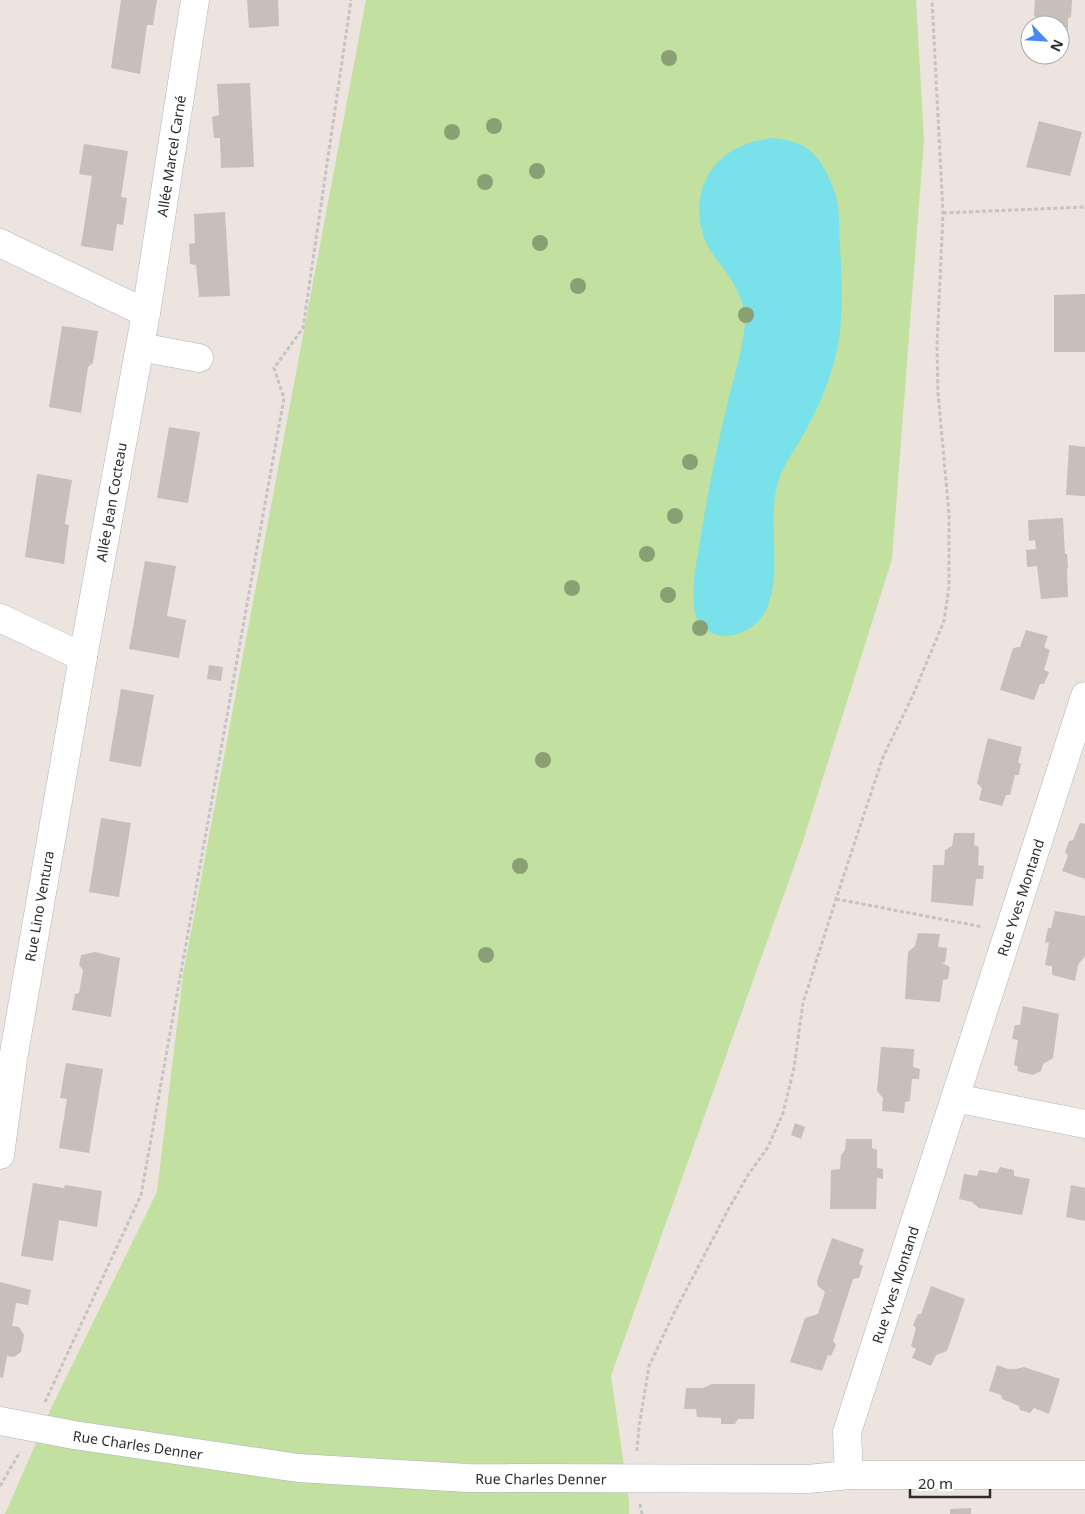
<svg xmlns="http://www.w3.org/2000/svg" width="1085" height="1514" font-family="'Noto Sans',sans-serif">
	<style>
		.green { fill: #c2e09f }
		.water { fill: #78e1e9 }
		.building { fill: #c6bfba }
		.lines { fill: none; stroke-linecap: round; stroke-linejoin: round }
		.minor-casing { stroke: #afb4bc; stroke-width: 29 }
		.path { stroke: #c4c4c4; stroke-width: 3; stroke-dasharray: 4 2.5; stroke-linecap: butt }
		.minor { stroke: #fff; stroke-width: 28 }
		.tree { fill: #8b9f75 }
		.labels { text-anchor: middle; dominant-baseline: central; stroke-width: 4.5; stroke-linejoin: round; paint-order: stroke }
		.street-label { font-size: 14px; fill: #2c2c2c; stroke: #fff }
	</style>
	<rect width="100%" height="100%" fill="#ede4df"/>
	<path class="green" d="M366,0H916L924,140L892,559L801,847L611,1376L629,1501V1514H5L53,1404L157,1192L183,975Z"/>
	<path class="water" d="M772,138C790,140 806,143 818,159C827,171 836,191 838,206C840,219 839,233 840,246C842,287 845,333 831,372C824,394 815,415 803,435C794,452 781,467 777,486C767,526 784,574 765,612C758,626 739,637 722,636C712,635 699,627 696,616C690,593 696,566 700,542C707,495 717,447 728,401C731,388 735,375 738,362C741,351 746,326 745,316C744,300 733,281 724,269C720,263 714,257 710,250C688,211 700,162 744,145C752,141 763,140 772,138Z"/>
	<path class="building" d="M121,0H157L153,25H147L140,74L111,68Z
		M247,0H278L279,26L249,28Z
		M1035,0H1072L1071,17L1068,18V48H1060V25H1039V19L1034,16Z
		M250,83L254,167L221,168L220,138H214L212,117L219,115L217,84Z
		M1039,121L1082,132L1070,176L1026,167Z
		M84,144L128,151L121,197L127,198L123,225L117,224L113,251L81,246L92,176L79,174Z
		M225,212L230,296L199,297L196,265L190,264L189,244L195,243L194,214Z
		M1085,294V352H1054V295Z
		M62,326L98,331L93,363L88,367L81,413L49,407Z
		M169,427L200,432L188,503L157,498Z
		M1069,445L1085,447V496L1066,495Z
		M37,474L72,480L66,517L65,524L69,525L64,564L25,557Z
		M1063,518L1065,554H1067L1068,568H1067L1068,597L1041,599L1037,566L1027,567L1026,550L1036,549L1035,540L1029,541L1028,520Z
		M145,561L176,566L167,616L186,620L179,658L129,649Z
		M1026,630L1048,636L1044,647L1050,650L1044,670L1049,672L1044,684H1040L1034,700L1000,690L1013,648L1020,647Z
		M209,665L223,667L221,681L207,679Z
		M121,689L154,695L141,767L109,761Z
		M988,738L1022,747L1018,762L1021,764L1019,775H1015L1010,795H1006L1002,806L979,800L982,788L977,783Z
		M101,818L131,823L119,897L89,892Z
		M1080,823L1085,824V879L1062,871L1068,856L1065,852L1069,841L1073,840Z
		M954,833H975L974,845L979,847L978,865L984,866L983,879H976L973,906L931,902L933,865H944L945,850L952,846Z
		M1055,911L1085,916V956L1078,965L1075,981L1052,975V966L1045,965L1049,943L1045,942L1048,928H1051Z
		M918,933L940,934L938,947L947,948L945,962L942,963L950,967L948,979L943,980L940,1002L905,999L908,952L915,946Z
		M95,952L120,958L111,1017L72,1010L75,994L79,993L83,970L79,965L81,955Z
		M1023,1006L1059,1014L1053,1058L1043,1064L1041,1071L1033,1075L1017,1071L1018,1069L1017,1066L1014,1065L1018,1040L1012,1039L1015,1025H1020Z
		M881,1047L914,1049L913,1067L920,1069L919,1079H912L910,1101L905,1102L904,1113L882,1111L883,1098L877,1091Z
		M66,1063L103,1069L89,1153L59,1148L67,1099L60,1098Z
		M795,1123L805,1127L801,1139L791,1135Z
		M846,1139H872V1148L877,1150V1168L883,1169V1179L877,1178L876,1209H830L831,1170L840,1169L841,1155L845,1150Z
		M1000,1167L1014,1170V1176L1030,1179L1022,1215L979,1208L972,1202L959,1199L964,1174L977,1176L979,1170L997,1173Z
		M33,1183L64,1188L65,1185L102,1191L97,1227L59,1220L53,1261L21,1256Z
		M1071,1185L1085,1188V1221L1066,1217Z
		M832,1238L864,1249L859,1264L863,1266L859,1278L853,1279L833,1341L836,1345L831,1356L828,1355L822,1371L790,1362L805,1318L818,1314L825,1292L818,1286L817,1281Z
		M0,1282L31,1290L28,1305L16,1303L12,1326L19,1327L24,1335L21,1352L14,1357L7,1356L3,1378L0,1377Z
		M931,1286L965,1299L947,1351L936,1355L931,1366L912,1358L916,1349L911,1346L916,1328L913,1325L918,1314H921Z
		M997,1365L1008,1369H1016L1024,1367L1060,1379L1049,1414L1034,1408L1030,1413L1020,1410L1019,1406L1002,1399L1001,1395L989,1391Z
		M712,1384H755L754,1419H738L735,1424H721V1418L697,1417L696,1409H684L686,1388H703Z
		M971,1508V1514H950V1509Z"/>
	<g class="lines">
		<defs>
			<g id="minor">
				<path d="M0,243L146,313L83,657L13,1059L0,1155"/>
				<path id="s1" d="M146,313L195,0"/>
				<path d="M140,347L199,358"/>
				<path d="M0,618L83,657"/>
				<path d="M955,1098L1085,1124"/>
				<path id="s2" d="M0,1421L74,1435L298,1468L467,1478L808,1479L849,1475H1085"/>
				<path id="s3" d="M849,1475L847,1432L1085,696"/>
			</g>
		</defs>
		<use href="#minor" class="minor-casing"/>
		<path class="path" d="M943,213L1085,207
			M836,899L983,927
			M45,1402L141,1195L284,398L274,368L303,328L351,0
			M637,1451L639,1427L649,1366L674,1313L728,1210L748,1175L768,1147L783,1113L794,1068L803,1003L836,899L883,757L913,695L944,621L949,587V514L938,393L937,347L943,213L932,0
			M0,1486L20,1452
			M640,1504L642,1514"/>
		<use href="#minor" class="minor"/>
	</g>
	<g class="tree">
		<circle cx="669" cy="58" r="8"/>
		<circle cx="494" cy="126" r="8"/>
		<circle cx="452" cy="132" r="8"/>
		<circle cx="537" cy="171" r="8"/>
		<circle cx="485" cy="182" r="8"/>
		<circle cx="540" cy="243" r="8"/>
		<circle cx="578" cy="286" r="8"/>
		<circle cx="746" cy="315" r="8"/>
		<circle cx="690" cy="462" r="8"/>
		<circle cx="675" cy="516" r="8"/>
		<circle cx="647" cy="554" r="8"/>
		<circle cx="572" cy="588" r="8"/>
		<circle cx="668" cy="595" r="8"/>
		<circle cx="700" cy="628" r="8"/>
		<circle cx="543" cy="760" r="8"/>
		<circle cx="520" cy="866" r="8"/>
		<circle cx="486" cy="955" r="8"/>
	</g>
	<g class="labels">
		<g class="street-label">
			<text stroke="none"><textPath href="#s1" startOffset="159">Allée Marcel Carné</textPath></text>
			<text transform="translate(111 502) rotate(-80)">Allée Jean Cocteau</text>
			<text stroke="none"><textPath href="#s3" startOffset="605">Rue Yves Montand</textPath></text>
			<text transform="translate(39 906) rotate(-80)">Rue Lino Ventura</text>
			<text stroke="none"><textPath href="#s3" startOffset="198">Rue Yves Montand</textPath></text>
			<text stroke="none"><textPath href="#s2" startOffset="140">Rue Charles Denner</textPath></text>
			<text stroke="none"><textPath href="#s2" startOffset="545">Rue Charles Denner</textPath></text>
		</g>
	</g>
	<g transform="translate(1045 40) rotate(115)"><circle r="24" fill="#ffffff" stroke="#ababab"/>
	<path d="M0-4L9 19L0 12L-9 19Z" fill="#4888f1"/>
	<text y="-8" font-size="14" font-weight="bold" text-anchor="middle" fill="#2c2c2c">N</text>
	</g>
	<path d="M910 1489v8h80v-8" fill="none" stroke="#2c2c2c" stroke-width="2.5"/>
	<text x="918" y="1489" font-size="15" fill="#2c2c2c" stroke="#ffffff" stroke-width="4" paint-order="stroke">20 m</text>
</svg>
